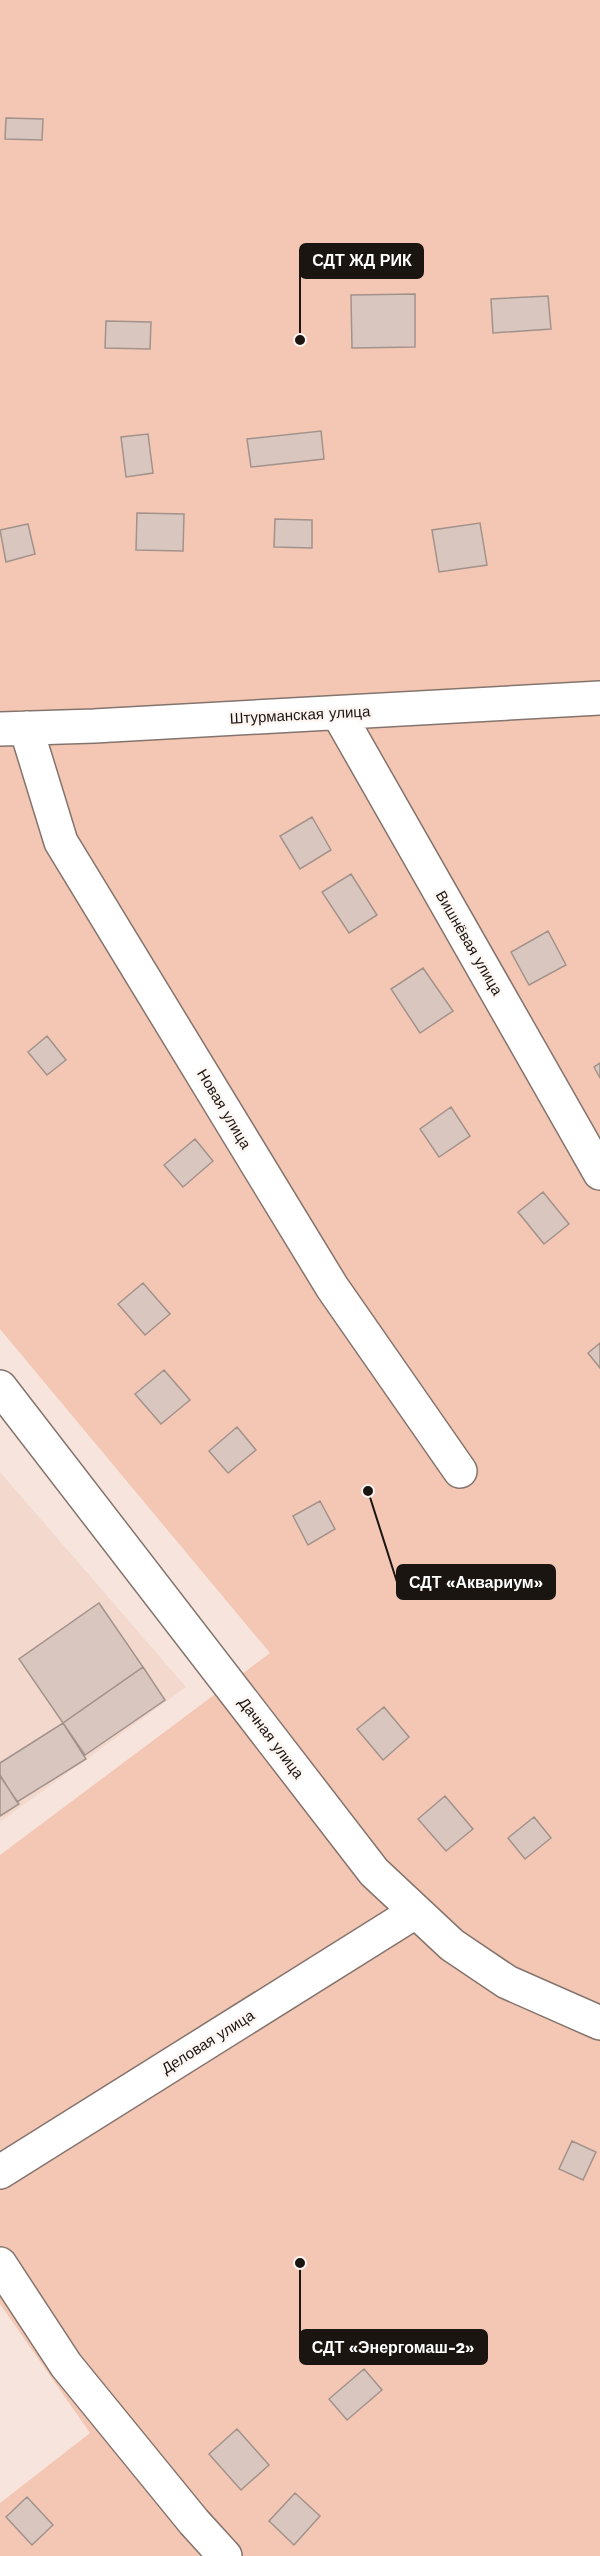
<svg xmlns="http://www.w3.org/2000/svg" width="600" height="2556" font-family="'Work Sans',sans-serif">
	<style>
		.built { fill: #f3d8cd }
		.green { fill: #f3c7b4 }
		.building { fill: #d9c7bf; stroke: #a3928b; stroke-width: 1.5 }
		.lines { fill: none; stroke-linecap: round; stroke-linejoin: round }
		.street-casing { stroke: #84746d; stroke-width: 36 }
		.street { stroke: #fff; stroke-width: 33 }
		.labels { text-anchor: middle; dominant-baseline: central; stroke-width: 5; stroke-linejoin: round; paint-order: stroke }
		.street-label { font-size: 15px; fill: #1b1512; stroke: #fcf5f1 }
		.leader { fill: none; stroke: #1b1512; stroke-width: 2 }
		.callout-dot { fill: #1b1512; stroke: #fcf5f1; stroke-width: 2 }
		.callout { fill: #1b1512; stroke: #1b1512; stroke-width: 2 }
		.callout-label { font-size: 16px; text-anchor: middle; font-weight: bold; fill: #fff }
	</style>
	<rect width="100%" height="100%" fill="#f7e5dd"/>
	<path class="built" d="M0,1472L186,1687L0,1822Z"/>
	<path class="green" d="M0,0H600V2556H0V2503L90,2433L0,2304V1855L270,1653L0,1329Z"/>
	<path class="building" d="M6,118L43,119L42,140L5,139Z
		M415,294V347L352,348L351,295Z
		M548,296L551,329L493,333L491,299Z
		M106,321L151,322L150,349L105,348Z
		M321,431L324,459L251,467L247,439Z
		M148,434L153,473L126,477L121,437Z
		M137,513L184,514L183,551L136,550Z
		M275,519L312,520V548L274,547Z
		M480,523L487,565L439,572L432,530Z
		M28,524L35,554L6,562L0,530Z
		M312,817L331,850L300,869L280,836Z
		M351,874L377,915L349,933L322,892Z
		M548,931L566,965L529,985L511,952Z
		M423,968L453,1011L420,1033L391,989Z
		M47,1036L66,1060L47,1075L28,1052Z
		M600,1063V1078L594,1067Z
		M451,1107L470,1136L439,1157L420,1129Z
		M195,1139L213,1161L183,1187L164,1165Z
		M543,1192L569,1224L544,1244L518,1212Z
		M143,1283L170,1314L145,1335L118,1304Z
		M600,1343V1368L588,1353Z
		M164,1370L190,1400L161,1424L135,1394Z
		M237,1427L256,1450L228,1473L209,1451Z
		M320,1501L335,1529L308,1545L293,1516Z
		M99,1603L143,1667L63,1723L19,1659Z
		M143,1667L165,1700L85,1755L63,1723Z
		M384,1707L409,1737L383,1760L357,1729Z
		M63,1723L86,1759L17,1802L0,1775V1763Z
		M0,1776L19,1804L0,1816Z
		M445,1796L473,1829L446,1851L418,1819Z
		M534,1817L551,1838L525,1859L508,1838Z
		M572,2141L596,2152L583,2180L559,2169Z
		M364,2369L382,2390L347,2420L329,2399Z
		M237,2429L269,2465L241,2490L209,2454Z
		M295,2493L320,2516L294,2545L269,2521Z
		M27,2497L53,2525L32,2545L6,2517Z"/>
	<g class="lines">
		<defs>
			<path id="street" d="M338,713L600,1173
				M26,728L61,842L332,1287L460,1471
				M0,729L94,726L600,698
				M0,1387L374,1872L452,1945L507,1982L600,2023
				M0,2172L415,1912
				M0,2264L66,2365L194,2522L225,2556"/>
		</defs>
		<use href="#street" class="street-casing"/>
		<use href="#street" class="street"/>
	</g>
	<g class="labels">
		<g class="street-label">
			<text transform="translate(300 715) rotate(-3)">Штурманская улица</text>
			<text transform="translate(469 943) rotate(60)">Вишнёвая улица</text>
			<text transform="translate(224 1109) rotate(59)">Новая улица</text>
			<text transform="translate(271 1738) rotate(53)">Дачная улица</text>
			<text transform="translate(208 2042) rotate(-32)">Деловая улица</text>
		</g>
	</g>
	<path class="leader" d="M300 340L300 261M368 1491L397 1582M300 2263L300 2347"/>
	<g class="callout-dot">
		<circle cx="300" cy="340" r="6"/>
		<circle cx="368" cy="1491" r="6"/>
		<circle cx="300" cy="2263" r="6"/>
	</g>
	<g class="callout">
		<rect x="300" y="244" width="123" height="34" rx="6"/>
		<rect x="397" y="1565" width="158" height="34" rx="6"/>
		<rect x="300" y="2330" width="187" height="34" rx="6"/>
	</g>
	<g class="callout-label">
		<text x="362" y="266">СДТ ЖД РИК</text>
		<text x="476" y="1588">СДТ «Аквариум»</text>
		<text x="393" y="2353">СДТ «Энергомаш-2»</text>
	</g>
</svg>
